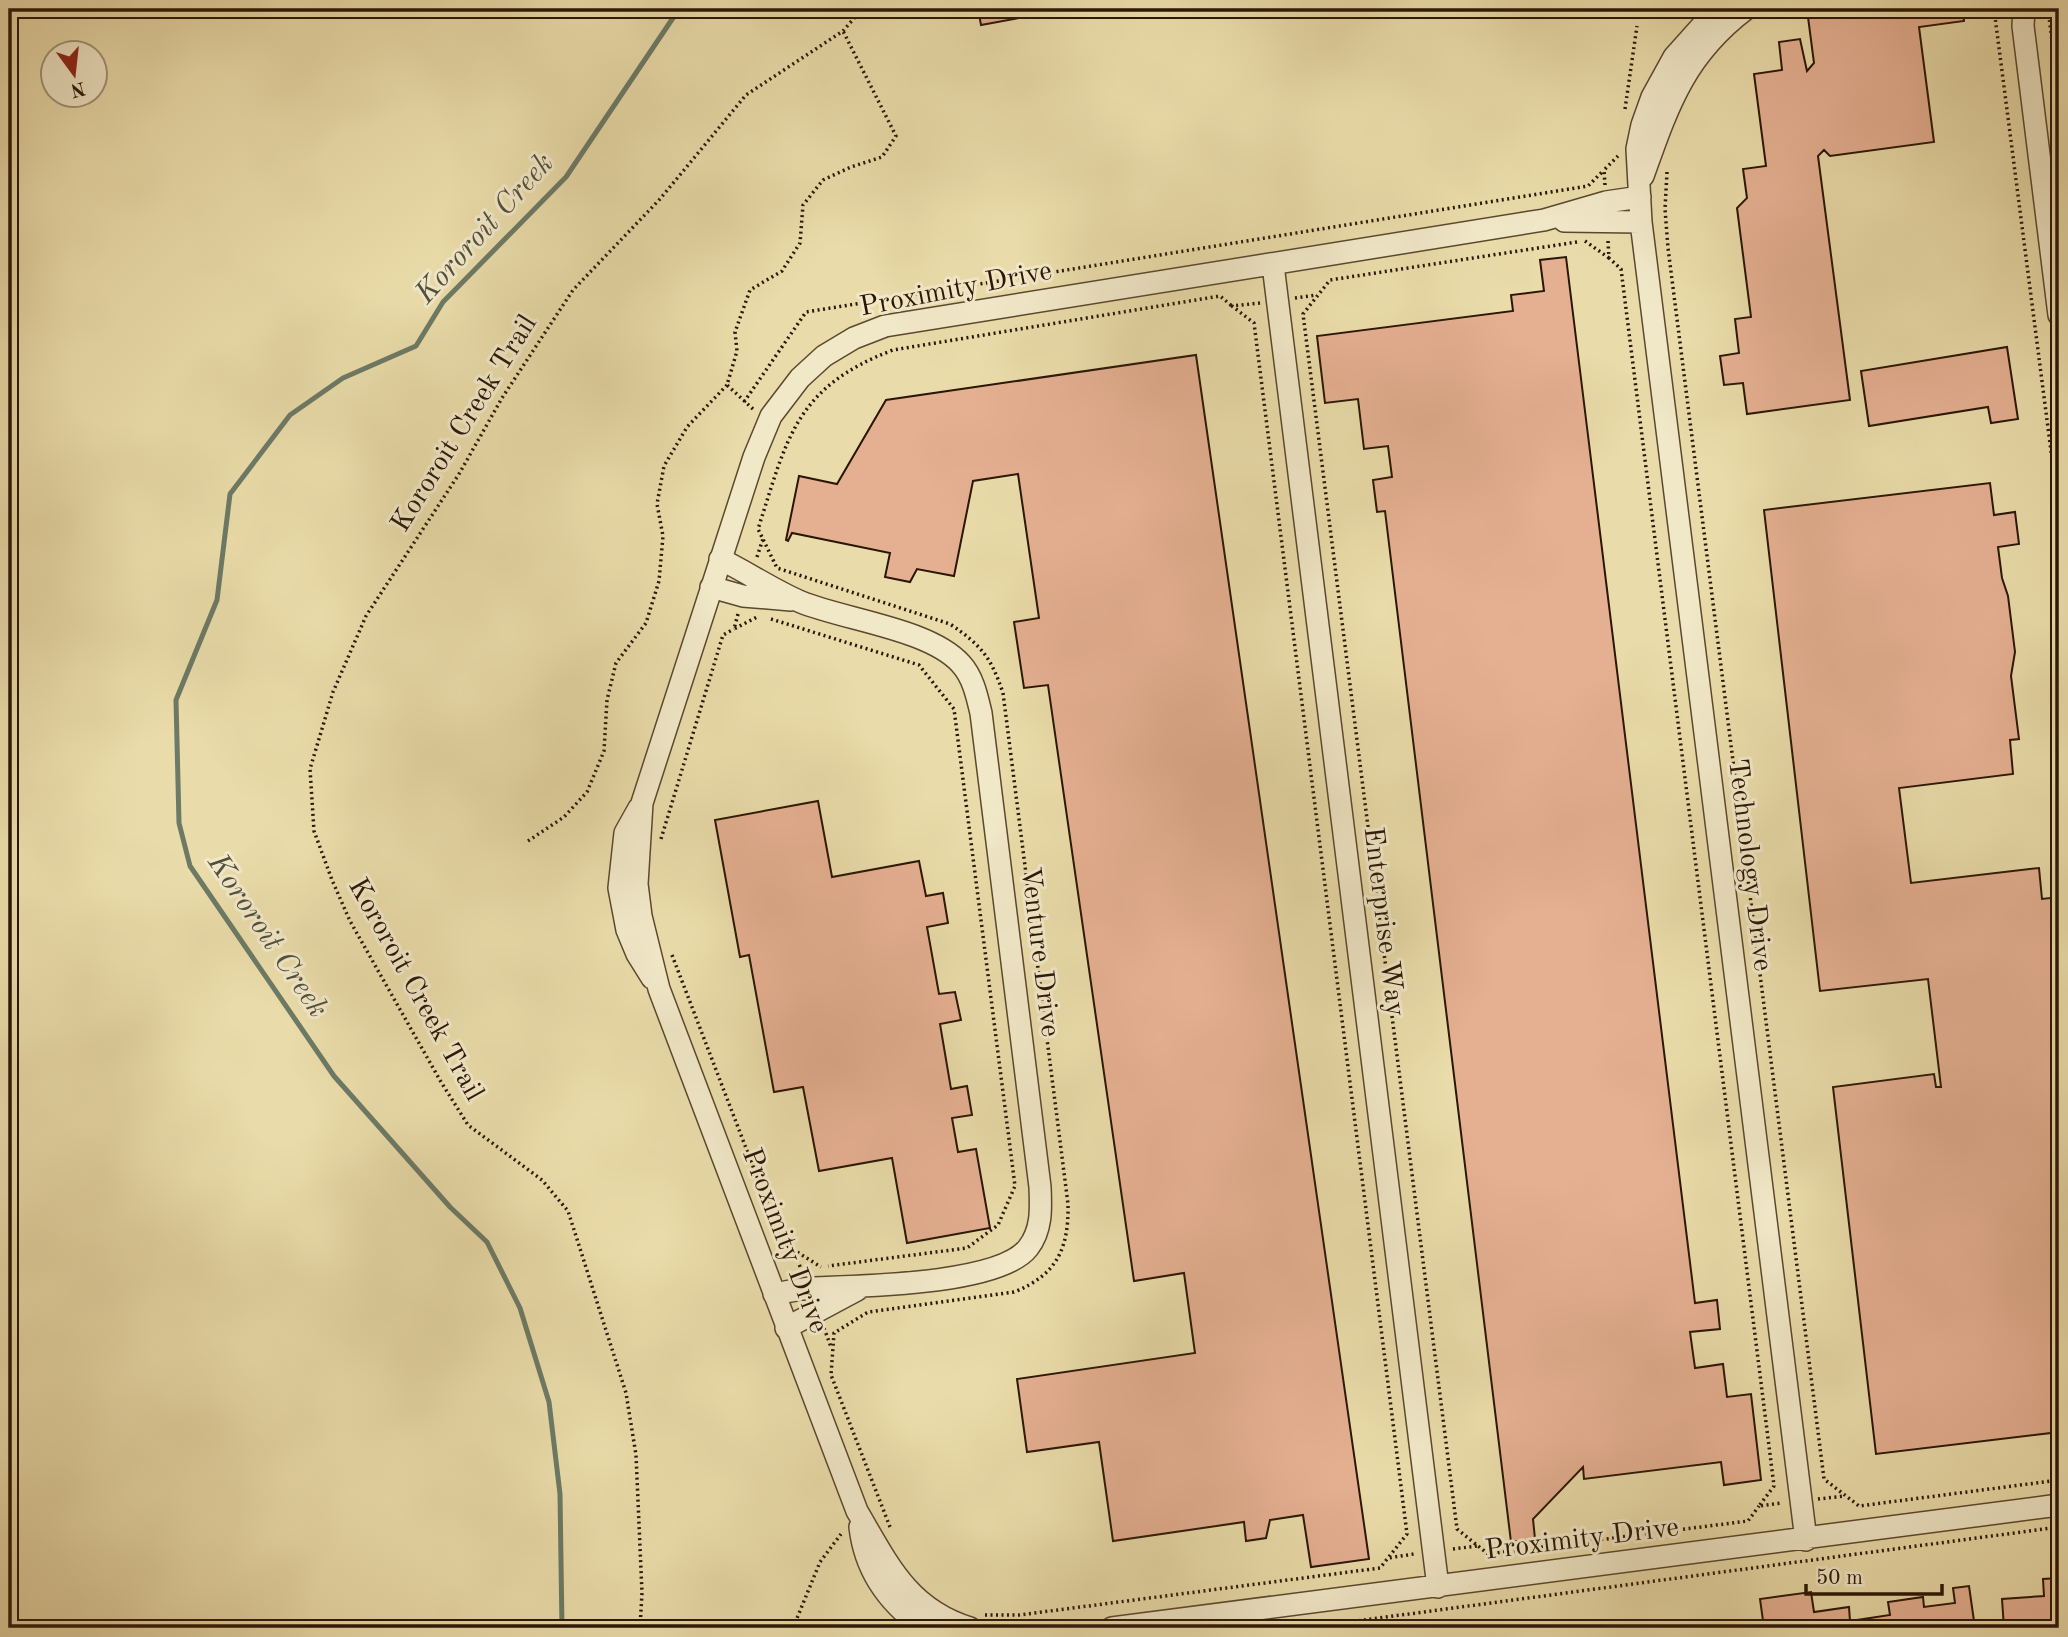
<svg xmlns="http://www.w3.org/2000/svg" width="2068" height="1637" font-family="'Old Standard TT',serif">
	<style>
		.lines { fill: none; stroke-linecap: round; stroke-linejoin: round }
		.stream { stroke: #6c7a66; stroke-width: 5 }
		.building { fill: #e5b092; stroke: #2b1605; stroke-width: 2 }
		.minor-casing { stroke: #5b482e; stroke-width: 24 }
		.path { stroke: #2b1605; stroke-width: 3.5; stroke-dasharray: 2 3.5; stroke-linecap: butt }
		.minor { stroke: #f1e8c8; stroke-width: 21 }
		.labels { text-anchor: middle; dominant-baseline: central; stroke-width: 6; stroke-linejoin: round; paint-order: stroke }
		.street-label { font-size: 28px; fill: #2b1605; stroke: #f1e8c8 }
		.water-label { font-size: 30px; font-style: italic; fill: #51503e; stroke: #f1e8c8 }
	</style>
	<rect width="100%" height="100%" fill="#eadcaa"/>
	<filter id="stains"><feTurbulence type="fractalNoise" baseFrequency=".00286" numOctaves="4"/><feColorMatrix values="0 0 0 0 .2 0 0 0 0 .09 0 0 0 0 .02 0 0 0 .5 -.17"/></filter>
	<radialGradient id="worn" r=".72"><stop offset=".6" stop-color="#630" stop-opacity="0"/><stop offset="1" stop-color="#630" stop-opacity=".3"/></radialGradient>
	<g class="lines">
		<path class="stream" d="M562,1628L560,1494L549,1402L520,1308L487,1242L450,1207L334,1076L190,866L179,823L176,700L217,600L230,494L290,415L343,378L416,346L443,302L566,177L679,9"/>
	</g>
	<path class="building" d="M978,9H1068L981,25Z
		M1831,9H1963L1964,21L1919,27L1934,142L1830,156L1824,150L1818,156L1850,400L1747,414L1743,383L1724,385L1720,356L1739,353L1735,319L1751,317L1737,208L1747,198L1743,169L1766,166L1754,74L1782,70L1779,42L1800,39L1807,71L1814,63L1808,17L1831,14Z
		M1566,257L1695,1303L1717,1300L1720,1329L1690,1332L1695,1368L1723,1364L1727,1397L1751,1394L1761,1480L1724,1485L1721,1462L1584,1479L1583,1467L1533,1519L1535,1539L1511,1542L1385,511L1377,512L1373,480L1392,477L1388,446L1364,449L1358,399L1325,403L1317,336L1513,311L1511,295L1544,291L1540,260Z
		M2007,347L2018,419L1991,423L1988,407L1869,426L1861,371Z
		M1196,355L1369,1559L1311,1567L1303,1515L1270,1520L1266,1538L1246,1541L1244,1522L1113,1541L1099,1442L1027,1452L1017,1379L1195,1353L1184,1273L1134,1281L1048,685L1024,688L1014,622L1039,618L1018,474L973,481L954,576L917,569L910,582L885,577L890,553L792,533L788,541L786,540L799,476L837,484L886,400Z
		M1990,483L1994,515L2015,512L2019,544L1998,547L2002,578L2008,596L2015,652L2011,676L2019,739L2010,740L2013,774L1899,788L1911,883L2039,868L2042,899L2059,897V1432L1876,1454L1833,1087L1934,1074L1936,1087H1941L1928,979L1820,991L1764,510Z
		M818,801L832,877L919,861L926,896L943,893L948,923L927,927L939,994L955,992L961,1020L940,1024L951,1089L967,1086L972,1115L952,1118L958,1152L976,1149L990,1228L907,1243L892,1158L819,1171L803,1087L774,1092L749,955L740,957L715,820Z
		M2059,1578V1628H2004L2002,1599L2044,1596L2043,1579Z
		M1969,1586L1975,1628H1764L1760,1599L1811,1592L1814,1612L1849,1607L1850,1621L1890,1615L1888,1602L1923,1597L1924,1607L1955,1603L1953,1588Z"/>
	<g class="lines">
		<defs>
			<path id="minor" d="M1717,9L1674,57L1652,97L1642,125L1637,149L1641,222L1806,1540
				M2024,9L2023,26L2059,315
				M1643,176C1668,106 1684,56 1746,9
				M1564,221L1641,222
				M1273,265L1438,1587
				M720,559C747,572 773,590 801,602C845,620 930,629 961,664C973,677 977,696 981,713L1040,1187C1041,1209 1042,1230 1028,1248C999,1285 858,1286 811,1288C799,1289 786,1292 774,1294
				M711,587L743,596L791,600
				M639,808L625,833L619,888L627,930L637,954L652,978
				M786,1328L857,1290
				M860,1527C865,1571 888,1603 924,1628
				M970,1628C908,1609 888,1564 857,1511L659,989L641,916L637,884L642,803L754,457L771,416L800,378L824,356L854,338L885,326L1544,220L1606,202L1640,197
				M1112,1628L2059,1505"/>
		</defs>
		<use href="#minor" class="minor-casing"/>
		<path class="path" d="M1994,9L2059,513
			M2048,9L2059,96
			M1762,17L1775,9
			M1625,109L1637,26
			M1667,172L1665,209L1668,248L1824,1479L1859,1506L2059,1480
			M1605,185L1604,170L1618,156
			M1585,241L1609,258
			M1608,241L1609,258L1621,269L1774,1486L1759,1506L1782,1503
			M1577,242L1330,280L1303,314L1457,1529L1488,1554L1748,1521L1759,1506
			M1295,298L1316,295
			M1260,303L1232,306L1254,323L1407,1534L1388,1558L1414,1554
			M744,402L806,312L1588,186L1604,170
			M753,409L727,385L737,351L735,332L750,290L782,271L800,243L803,205L823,180L851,167L882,157L896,136L843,31
			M757,557L763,539
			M738,614L734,629L757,617
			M771,619L919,665L954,709L1015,1186L998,1225L967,1248L828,1266
			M661,839L723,635L734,629
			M528,841L564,817L587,792L604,751L607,700L616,663L646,623L659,581L663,536L657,504L664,466L687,427L727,385
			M672,955L782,1242L793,1250
			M802,1272L794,1250L821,1267
			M824,1328L831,1347
			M1818,1499L1845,1496
			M890,1527L831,1375L834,1333L868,1312L1014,1292C1057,1275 1069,1248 1068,1204L1003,693C991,657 981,645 950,624L777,568L758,529C787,439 795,387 893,350L1220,296L1232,306
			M1453,1549L1477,1546
			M985,1615H1019L1380,1568L1388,1558
			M640,1628L642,1593L636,1455L626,1393L568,1211L542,1180L468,1125L441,1082L350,921L332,880L314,831L310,769L333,692L366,616L459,474L502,398L573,290L660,199L746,95L843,31L862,9
			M793,1628L820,1562L841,1534
			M1304,1628L2059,1527"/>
		<use href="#minor" class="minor"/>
	</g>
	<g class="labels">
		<g class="street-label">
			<text transform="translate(956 290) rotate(-11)">Proximity Drive</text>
			<text transform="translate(465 424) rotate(-58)">Kororoit Creek Trail</text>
			<text transform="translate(1749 865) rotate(83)">Technology Drive</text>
			<text transform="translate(1383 922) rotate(83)">Enterprise Way</text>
			<text transform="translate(1039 952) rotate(83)">Venture Drive</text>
			<text transform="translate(415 990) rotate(61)">Kororoit Creek Trail</text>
			<text transform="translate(784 1241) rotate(69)">Proximity Drive</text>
			<text transform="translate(1582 1540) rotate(-7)">Proximity Drive</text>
		</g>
		<g class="water-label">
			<text transform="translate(485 229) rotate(-48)">Kororoit Creek</text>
			<text transform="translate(267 936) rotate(56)">Kororoit Creek</text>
		</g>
	</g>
	<rect width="2068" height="1637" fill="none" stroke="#eadcaa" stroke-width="35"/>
	<rect x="10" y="10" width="2047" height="1616" fill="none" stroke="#2b1605" stroke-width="3.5"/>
	<rect x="18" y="18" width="2033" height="1602" fill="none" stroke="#2b1605" stroke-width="2"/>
	<g transform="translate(74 74) rotate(165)"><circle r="33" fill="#f1e8c8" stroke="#a2947a" stroke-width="2"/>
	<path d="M0-5L12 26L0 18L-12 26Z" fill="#8f2418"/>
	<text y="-10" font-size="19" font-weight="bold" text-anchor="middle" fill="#2b1605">N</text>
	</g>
	<path d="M1806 1584v10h136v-10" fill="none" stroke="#2b1605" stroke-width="3.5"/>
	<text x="1816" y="1584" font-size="21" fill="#2b1605" stroke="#f1e8c8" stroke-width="5" paint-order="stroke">50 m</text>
	<rect width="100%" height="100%" filter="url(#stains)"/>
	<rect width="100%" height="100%" fill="url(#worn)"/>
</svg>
